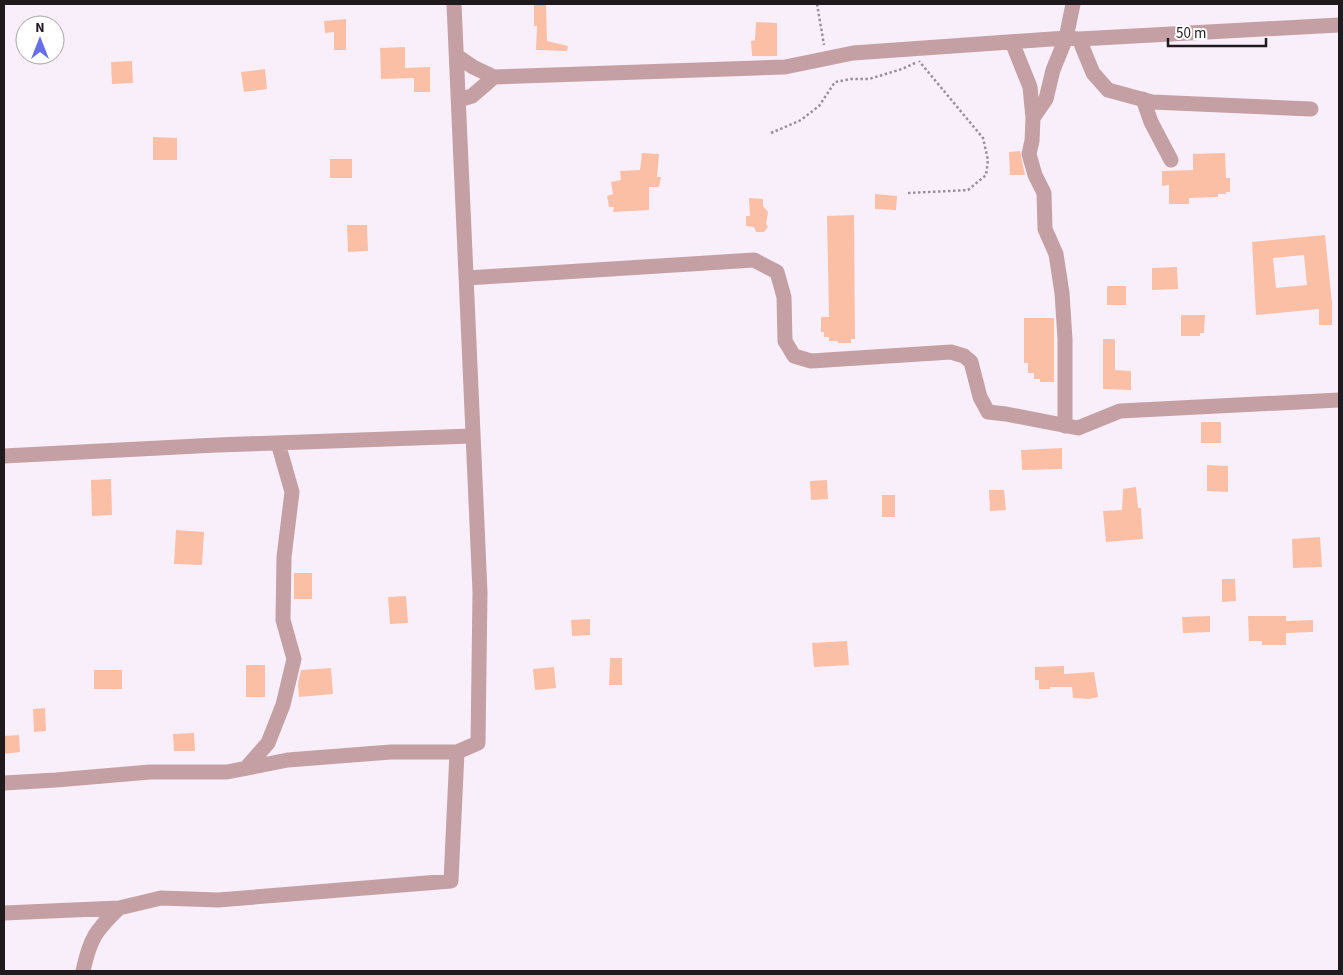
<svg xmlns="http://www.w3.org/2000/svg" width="1343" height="975" font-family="'Source Sans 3',sans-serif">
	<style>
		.building { fill: #fbbfa6; fill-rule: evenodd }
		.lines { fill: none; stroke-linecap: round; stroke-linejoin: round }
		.path { stroke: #989099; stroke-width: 2.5; stroke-dasharray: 2.5 2.5; stroke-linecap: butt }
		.minor { stroke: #c4a0a4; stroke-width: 15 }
	</style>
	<rect width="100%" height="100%" fill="#f9effb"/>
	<path class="building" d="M534,4H546L547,41L568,46L567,51L536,50L537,26H534Z
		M346,19V50H334V32L325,33L324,21Z
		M756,22L777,23V56H752L751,41L755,40Z
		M405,47V68L430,67V92H414V78L381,79L380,48Z
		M132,61L133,83L112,84L111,62Z
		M265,69L267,89L244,92L241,72Z
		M153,137L177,138V160H153Z
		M1020,151L1025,175H1010L1009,152Z
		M642,153L659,154L657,177H661L659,187H649V210L613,212L614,207H609L607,196L613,194L611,182L621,180L620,171L640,170Z
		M1225,153L1226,178H1230V192H1226V194H1218V197L1189,198V204H1169V185L1162,186V171L1193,170V154Z
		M330,159H352V178H330Z
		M875,194L897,196L896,210L875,209Z
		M749,198L763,199V206L768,212L766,224L768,227L764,232H756L754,227L746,226V216H750Z
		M854,215L855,339H851V343H838V341H829V337H824V332H821V317H829L827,216Z
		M347,225H367L368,251L348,252Z
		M1325,235L1332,303V325H1319V309L1256,315L1252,242ZM1304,255L1307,285L1276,288L1273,258Z
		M1177,267L1178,289L1152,290V268Z
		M1107,286H1126V305H1107Z
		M1181,315H1205L1204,333H1200V336H1181Z
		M1024,318H1054V382H1040V379H1034V373H1028V363H1024Z
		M1103,339H1115V370L1131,371V390L1103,389Z
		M1201,422H1221V443H1201Z
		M1062,448V469L1022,470L1021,450Z
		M1207,465L1228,466V492L1207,491Z
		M111,479L112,515L92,516L91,480Z
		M827,480L828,499L811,500L810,481Z
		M1136,487L1138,508H1141L1143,539L1106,542L1103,511L1122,510L1123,489Z
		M989,490H1004L1006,510L990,511Z
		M882,495H895V517H882Z
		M176,530L204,532L202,565L174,564Z
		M1320,537L1322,567L1293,568L1292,539Z
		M294,573H312V599H294Z
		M1222,579H1235L1236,601L1222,602Z
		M406,596L408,623L390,624L388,597Z
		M1210,616V632L1183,633L1182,617Z
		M1248,616H1286V621L1313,620V632L1286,633V645H1262V641H1249Z
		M590,619V635L572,636L571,620Z
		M847,641L849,665L814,667L812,643Z
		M610,658H622V685H609Z
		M246,665H265V697H246Z
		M1064,666V674L1094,672L1098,697L1089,699L1073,698L1072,687H1050V689H1039V680H1035V667Z
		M554,667L556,688L535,690L533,669Z
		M331,668L333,694L299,697L298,684L301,670Z
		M94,670H122V689H94Z
		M45,708L46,731L34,732L33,709Z
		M194,733L195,751H174L173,734Z
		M19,735L20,752L4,754V736Z"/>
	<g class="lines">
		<path class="path" d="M817,4L824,45
			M771,133L801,120L819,106L835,82L851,79H869L902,69L915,63
			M908,193L968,190L986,175L988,160L983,138L919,61"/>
		<path class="minor" d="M1079,39L1093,73L1108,90L1152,102L1311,109
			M1012,42L1030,87L1033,118L1032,141L1029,154L1035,175L1044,193L1045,229L1056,254L1062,293L1065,339V426
			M457,56L473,67L494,77L785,67L853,53L1066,38L1079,39L1339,25
			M1143,99L1151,122L1171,160
			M459,100L472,96L494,77
			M1033,118L1046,99L1053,70L1066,38L1073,4
			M467,278L754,260L777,272L784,297L785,341L794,356L811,361L951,352L964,356L971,362L980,397L988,412L1006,414L1078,428L1120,411L1339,400
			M4,456L217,445L472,436
			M246,768L268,743L283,705L294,659L283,620L284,557L292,492L278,443
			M4,783L56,780L150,772H227L288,760L391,752H457
			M4,913L119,908L161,898L218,900L451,881L457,752L478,743L480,592L454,4
			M83,971C90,939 95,931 119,908"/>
	</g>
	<rect width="1343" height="975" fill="none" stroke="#1e1a1e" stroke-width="10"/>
	<g transform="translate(40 40)"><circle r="24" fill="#ffffff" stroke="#a5a3a5"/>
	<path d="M0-4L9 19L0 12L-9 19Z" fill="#676fe8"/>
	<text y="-8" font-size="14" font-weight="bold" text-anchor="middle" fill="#1e1a1e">N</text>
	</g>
	<path d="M1168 38v8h98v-8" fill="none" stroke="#1e1a1e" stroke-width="2.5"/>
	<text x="1176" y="38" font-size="15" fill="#1e1a1e" stroke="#ffffff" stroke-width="4" paint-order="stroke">50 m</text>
</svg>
